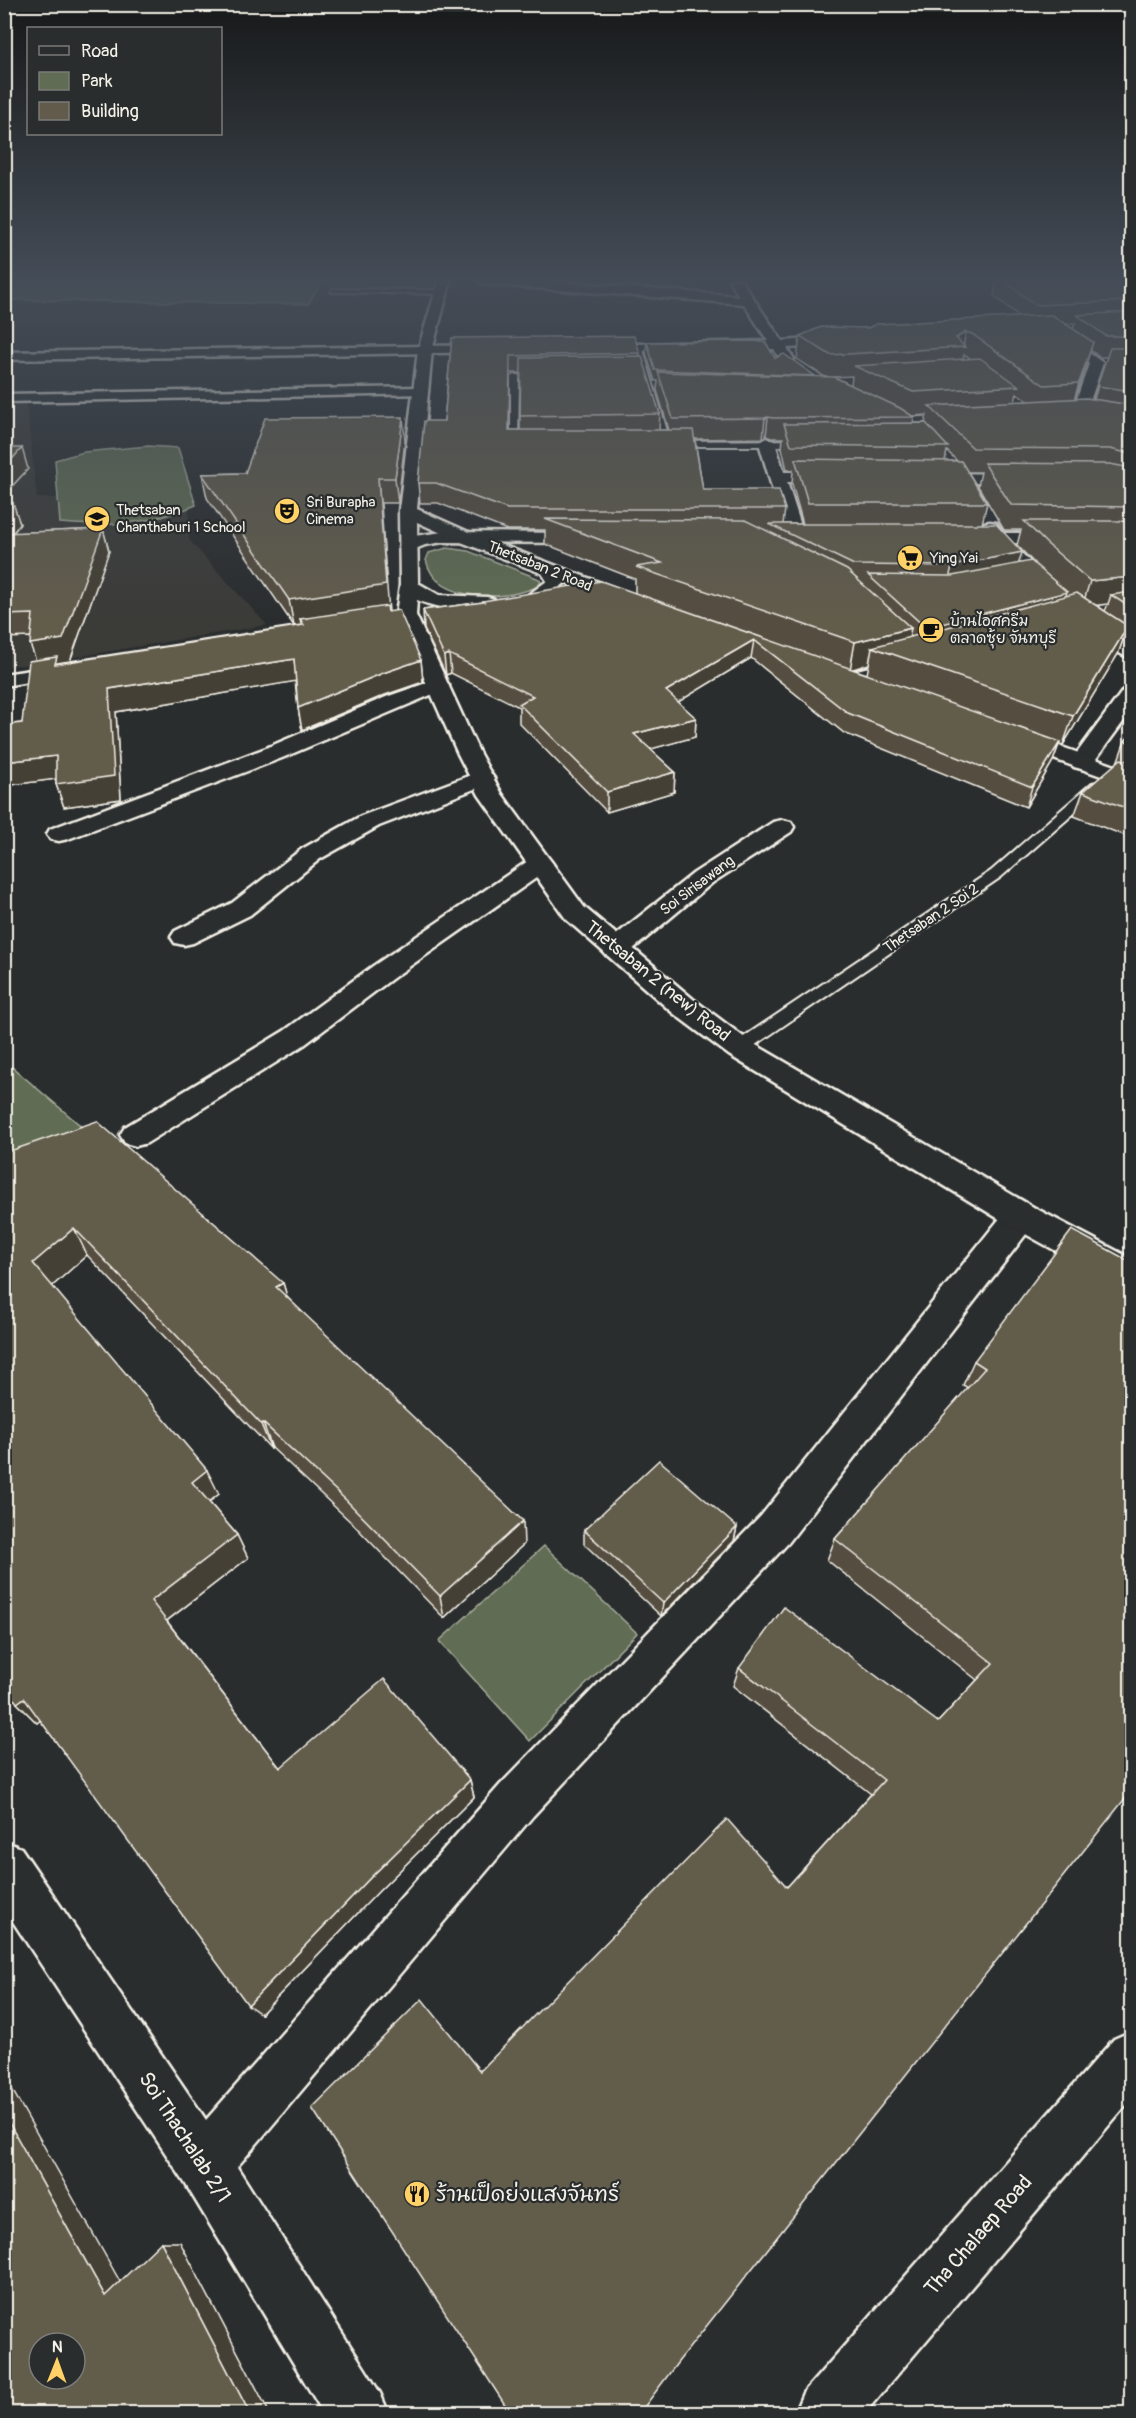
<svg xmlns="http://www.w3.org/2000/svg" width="1136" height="2418" font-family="Pangolin,'Playpen Sans Thai',sans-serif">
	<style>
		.built { fill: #3b3b37 }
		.green { fill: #606c53; stroke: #aaae9e; stroke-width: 1.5 }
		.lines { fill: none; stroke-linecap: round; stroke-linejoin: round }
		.lane-casing { stroke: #f4f1e8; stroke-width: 4 }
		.street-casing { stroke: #f4f1e8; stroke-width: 5 }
		.secondary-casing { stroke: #f4f1e8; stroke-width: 5 }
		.lane { fill: #2a2d2e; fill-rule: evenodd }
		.street { fill: #2a2d2e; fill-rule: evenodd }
		.secondary { fill: #2a2d2e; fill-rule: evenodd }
		.wall { fill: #544e40; stroke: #f4f1e8; stroke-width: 1.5; fill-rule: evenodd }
		.shaded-wall { fill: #454034; stroke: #f4f1e8; stroke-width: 1.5 }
		.building { fill: #625b4b; stroke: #f4f1e8; stroke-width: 1.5; fill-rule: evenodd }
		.labels { text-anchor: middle; stroke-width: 4.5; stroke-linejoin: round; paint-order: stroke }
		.far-poi-label { font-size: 15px; fill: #f4f1e8; stroke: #2a2d2e; text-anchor: start }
		.far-street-label { font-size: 15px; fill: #f4f1e8; stroke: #2a2d2e }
		.street-label { font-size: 18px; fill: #f4f1e8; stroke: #2a2d2e }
		.near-street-label { font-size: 21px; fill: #f4f1e8; stroke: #2a2d2e }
		.near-poi-label { font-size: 21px; fill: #f4f1e8; stroke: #2a2d2e; text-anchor: start }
	</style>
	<rect width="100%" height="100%" fill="#2a2d2e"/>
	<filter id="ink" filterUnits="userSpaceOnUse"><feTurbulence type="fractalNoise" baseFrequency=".0167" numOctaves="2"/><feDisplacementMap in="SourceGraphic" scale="12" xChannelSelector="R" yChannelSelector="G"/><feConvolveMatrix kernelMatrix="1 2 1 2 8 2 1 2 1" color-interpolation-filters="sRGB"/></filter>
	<g filter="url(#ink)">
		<path class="built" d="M5 402H26L37 498 189 497V540L267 625 28 665 5 666Z"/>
		<g class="green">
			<path d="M5 280H323L308 304 5 300Z"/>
			<path d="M148 446 178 448 196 505C152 524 108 527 60 523L55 460 84 452Z"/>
			<path d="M447 548 468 551 537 578 540 580 541 585C509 601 436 605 426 560L429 553Z"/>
			<path d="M5 1061 101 1143 5 1177Z"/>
			<path d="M544 1546 637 1633 530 1741 439 1641Z"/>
		</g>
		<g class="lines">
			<g class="lane-casing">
				<g id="lane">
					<path d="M333 289 442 290 445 292 442 294 331 292Z"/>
					<path d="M635 345 642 347 670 441 806 440 810 443 806 446H664Z"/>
					<path d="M548 374V378H545L519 379 518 444 526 447 522 450 511 448V377L515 375Z"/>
					<path d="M892 661 896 662V666L846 679 840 676 842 674Z"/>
					<path d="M1097 782 1102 783 1103 786 1102 789 1001 877 745 1052H733L731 1048 733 1044 991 871 1092 783Z"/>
				</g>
			</g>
			<g class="street-casing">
				<g id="street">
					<path d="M477 280H538L739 296 729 280H741L782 341 842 337 849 341 842 345 787 348 794 359 787 363 782 362 774 349 594 352 587 348 589 345 768 341 744 304 483 284Z"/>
					<path d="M1053 327 1103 363 1085 416H1075L1072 413 1089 364 1048 334 1046 331Z"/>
					<path d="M494 345 501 349 499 352 4 360V352Z"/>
					<path d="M421 387 428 391 426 394 4 402V394Z"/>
					<path d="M972 414 977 416 980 419 977 422 906 428 898 423 906 418Z"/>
					<path d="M767 438 775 443 784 472H836L844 477 836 482H787L805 538 802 542H790L787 538 759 443Z"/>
					<path d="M927 473 1025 474 1033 479 1025 484 921 482 919 478Z"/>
					<path d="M990 522 996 523 1003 533H1132V543H1011L1061 592 1132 643V658C1118 655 1107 644 1096 637 1058 610 1018 581 992 543L959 542 956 538 959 534 985 533 981 527 984 523Z"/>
					<path d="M443 532 590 533 596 534 599 538 596 542 590 543 443 542 425 545 408 552 402 551 399 547 414 536Z"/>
					<path d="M549 564C558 567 565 573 565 583L545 599H531L528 595 547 581 540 570 542 566Z"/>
					<path d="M438 679 445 681 449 685 445 689 282 758 68 839 59 841 50 839 47 834 50 829 266 748 386 697Z"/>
					<path d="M1132 688V710L1090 767 1082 769 1074 767 1071 762 1074 757 1124 689Z"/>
					<path d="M482 771 490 773 494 778 490 783 379 826 320 859 250 915 193 943 184 945 175 943 171 937 175 931 232 903 302 849 361 816Z"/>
					<path d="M782 820 791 822 794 827 791 832 712 883 626 955 616 958 606 955 602 949 606 943 694 873 773 822Z"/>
					<path d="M540 856 549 859 553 864 549 869 393 978 304 1045 147 1143 136 1146 125 1143 120 1135 125 1127 284 1031 373 966 531 859Z"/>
					<path d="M1021 1203 1033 1207 1038 1216 1033 1225 789 1542 533 1816 237 2167 380 2393 389 2414H324L185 2183 4 1908V1841L21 1848 206 2120 501 1784 761 1516 1009 1207Z"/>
				</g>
			</g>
			<g class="secondary-casing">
				<g id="secondary">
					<path d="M439 280H451L432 350 417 509 473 534 633 595 636 599 633 603H619L461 542 417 522 418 583 439 595 487 597 494 599 497 603 494 607C470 613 440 609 417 600L416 615 480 754 502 794 584 907 693 999 749 1041 1033 1207 1132 1259V1290L1120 1286 1009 1225 729 1055 673 1013 566 919 479 795 458 754 396 615 400 585 399 511 418 350Z"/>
					<path d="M71 664 78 666 81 670 78 674 4 686V674Z"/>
					<path d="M1014 730 1132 772V787L1006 742 1003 737 1006 732Z"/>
					<path d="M1132 2031V2098L864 2414H794L803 2393 1114 2039Z"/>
				</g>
			</g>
			<use href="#lane" class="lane"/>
			<use href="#street" class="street"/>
			<use href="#secondary" class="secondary"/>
		</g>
		<g class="wall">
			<path d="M997 280H1131V640L1125 635 1118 654 1063 745 1059 744 1053 761 1026 807 844 733 751 658 678 702 696 718 695 737 650 749 675 772 674 792 607 812 519 723V707L451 673 446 675 424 629 423 610 483 602V601L635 593V579L545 544V530H507L438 503H420L418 483 444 421 452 338 640 353V356L660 414 659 430H669L657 390 658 381H655L646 353 647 342 775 358 815 377H825L797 359 800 336 868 328 1020 317 994 296ZM1075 323 1073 329 1065 324ZM1090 350 1100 357H1107L1094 399H1075ZM964 355 967 356 971 359H963ZM510 373H520V430H510ZM852 376 851 385 834 377ZM1017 393 1028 401 1015 402ZM927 415 925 423H913L914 417 912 416ZM766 436 771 438H783L782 448 787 470H793L792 484 803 524H783L785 509 703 490 695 439 763 438ZM947 451 957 461H945ZM968 472H981L978 486 1004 530H1021L1017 545 1034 563H1019L982 524 987 503ZM1108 604 1105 611 1096 605ZM869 664 867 674 852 669Z"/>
			<path d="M405 440 398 503H381L388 611 421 660 423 682 385 695 302 730 298 708 295 681 116 712 121 799 64 807 56 784V779L4 786V725L22 723 36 660 31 637 4 638V503H13L20 524 13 533 103 529 109 551 70 661 294 626 207 498 202 474 245 473Z"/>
			<path d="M1131 734V838L1074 816 1083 792 1117 763 1125 741Z"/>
			<path d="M4 1153 283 1283 287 1297 524 1544 444 1618 354 1525 272 1448 271 1449 87 1255 52 1286 219 1494 209 1502 237 1535 248 1558 167 1621 280 1768 470 1780 474 1797 379 1891 261 2014 40 1720 37 1723 17 1703Z"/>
			<path d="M1131 1262V1804L1125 1799 480 2071 787 1887 871 1794 733 1686 739 1668 938 1722 977 1680 827 1560 835 1539 968 1388 963 1385 974 1361Z"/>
			<path d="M737 1527 734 1541 661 1616 584 1544V1530Z"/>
		</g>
		<g class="shaded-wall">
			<path d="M966 332 963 347 956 338Z"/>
			<path d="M1093 342 1086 365 1072 407 1079 383Z"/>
			<path d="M403 417 405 440 398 503 395 478Z"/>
			<path d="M768 417 766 436 763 438 765 418Z"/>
			<path d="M22 448 28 469 4 495V468Z"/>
			<path d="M378 478 389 611 300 619 301 625 294 626 289 600Z"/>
			<path d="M13 503 20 524 4 543V513Z"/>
			<path d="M103 529 109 551 70 661 38 666 30 644Z"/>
			<path d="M1022 552 1016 573 947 588 952 566Z"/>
			<path d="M1131 577V602L1111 595 1108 604 1082 607 1090 581Z"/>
			<path d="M1067 592 1061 614 921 651 926 628Z"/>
			<path d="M1128 626 1118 654 1063 745 1073 716Z"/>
			<path d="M911 628 906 655 872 647 869 664 850 670 855 642Z"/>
			<path d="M754 640 751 658 665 710 666 691Z"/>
			<path d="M449 654 451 673 446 675 444 656Z"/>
			<path d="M294 659 297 681 116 712 121 799 64 807 56 784 109 689Z"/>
			<path d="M421 660 423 682 385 695 302 730 298 708 383 673Z"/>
			<path d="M696 718 695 737 633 754 634 734Z"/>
			<path d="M1060 742 1053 761 1026 807 1032 787Z"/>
			<path d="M56 756 64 778 4 786V762Z"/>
			<path d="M675 772 674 792 607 812V792Z"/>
			<path d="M74 1228 87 1255 48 1290 33 1263Z"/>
			<path d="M283 1283 291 1310 276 1287Z"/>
			<path d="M263 1423 272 1448 271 1449 261 1424Z"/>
			<path d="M207 1470 219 1494 204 1506 192 1482Z"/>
			<path d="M523 1521 524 1544 444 1618 440 1596Z"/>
			<path d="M737 1527 734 1541 661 1616 663 1603Z"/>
			<path d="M237 1535 248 1558 165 1622 151 1601Z"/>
			<path d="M24 1698 43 1718 37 1723 17 1703Z"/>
			<path d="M470 1780 474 1797 379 1891 261 2014 248 2005 371 1877Z"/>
			<path d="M4 2075 127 2294 105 2296 4 2114Z"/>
			<path d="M161 2242H180L270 2414H250Z"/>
		</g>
		<g class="building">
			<path d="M1003 280H1131V301L1036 305Z"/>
			<path d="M1131 312V336H1106L1077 315Z"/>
			<path d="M1052 315 1093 342 1079 383 1044 385 972 334 966 332 956 338 965 347 830 355 800 336 821 327 868 328 876 324Z"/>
			<path d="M634 336 640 353 510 356 509 430H693L703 490H779L785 509H507L436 483H418L424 421H444L452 338Z"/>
			<path d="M756 341 766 343 775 358 784 354 815 376 655 370 647 342Z"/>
			<path d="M1110 348H1131V391L1097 386Z"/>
			<path d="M642 356 660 414 520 416 521 358Z"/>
			<path d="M980 358 1019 386 913 392 854 366Z"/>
			<path d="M658 372 834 377 900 408 914 417 773 418 768 417 765 418 673 419Z"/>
			<path d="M1086 398 1131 405V454L1110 449 973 448 929 406Z"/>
			<path d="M403 417 395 478H378L386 585 289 600 202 474 245 473 265 418Z"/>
			<path d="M926 423 948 447 791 445 784 424Z"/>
			<path d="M4 448H22L4 468Z"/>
			<path d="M795 459 961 461 987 503H808Z"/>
			<path d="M984 463 1110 464 1131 468V507L1011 505Z"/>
			<path d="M4 503H13L4 513Z"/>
			<path d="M545 519 745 520 847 570 911 628 855 642 636 567 662 563Z"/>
			<path d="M1024 521H1131V577L1090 581 1046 543Z"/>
			<path d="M769 524H996L1022 552 952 566 854 565Z"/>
			<path d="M103 529 63 639 30 644 33 614 4 615V533Z"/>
			<path d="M1031 561 1067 592 926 628 868 575 952 576Z"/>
			<path d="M601 581 1060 742 1032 787 848 713 754 640 666 691 696 718 634 734 675 772 607 792 519 704 533 696 449 654 444 656 423 610 484 602 483 601Z"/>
			<path d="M1131 592V608L1111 595Z"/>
			<path d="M1077 593 1128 626 1073 716 872 647Z"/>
			<path d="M387 606 388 612 399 610 421 660 383 673 298 708 294 659 109 689 114 776 56 784V756L4 762V725L22 723 29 661 57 657 55 664 304 625 300 619Z"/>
			<path d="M1131 734V743L1125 741Z"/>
			<path d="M1121 759 1131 762V810L1083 792Z"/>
			<path d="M97 1121 283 1283 276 1287 523 1521 440 1596 347 1501 263 1423 261 1424 74 1228 33 1263 207 1470 192 1482 237 1535 151 1601 280 1768 384 1679 470 1780 371 1877 248 2005 24 1698 17 1703 4 1685V1153Z"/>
			<path d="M1072 1230 1131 1262V1791L678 2362 639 2414H511L312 2108 422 1999 480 2071 727 1819 787 1887 884 1780 739 1668 784 1607 938 1722 993 1663 835 1539 985 1368 974 1361Z"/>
			<path d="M659 1460 737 1527 663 1603 584 1530Z"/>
			<path d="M4 2114 105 2296 161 2242 250 2414H4ZM39 2343H75V2379H39Z"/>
		</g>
	</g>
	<linearGradient id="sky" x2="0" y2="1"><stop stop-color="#171919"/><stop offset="0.45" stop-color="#444c57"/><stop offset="1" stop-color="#444c57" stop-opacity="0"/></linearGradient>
	<rect width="1136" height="619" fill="url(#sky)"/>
	<defs>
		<g id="theatre-disc" transform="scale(1.35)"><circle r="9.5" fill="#ffd166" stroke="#2a2d2e"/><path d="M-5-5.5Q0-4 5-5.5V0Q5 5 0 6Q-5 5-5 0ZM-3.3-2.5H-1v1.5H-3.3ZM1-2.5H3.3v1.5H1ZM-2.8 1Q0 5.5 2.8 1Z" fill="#111"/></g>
		<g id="school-disc" transform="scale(1.35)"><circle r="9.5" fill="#ffd166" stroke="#2a2d2e"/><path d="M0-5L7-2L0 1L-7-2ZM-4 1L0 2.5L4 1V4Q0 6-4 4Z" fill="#111"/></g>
		<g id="supermarket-disc" transform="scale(1.35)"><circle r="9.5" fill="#ffd166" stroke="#2a2d2e"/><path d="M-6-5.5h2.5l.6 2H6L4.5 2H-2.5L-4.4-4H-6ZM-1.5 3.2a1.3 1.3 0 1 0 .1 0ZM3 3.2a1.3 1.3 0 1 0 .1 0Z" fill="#111"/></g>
		<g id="cafe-disc" transform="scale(1.35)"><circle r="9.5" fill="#ffd166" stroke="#2a2d2e"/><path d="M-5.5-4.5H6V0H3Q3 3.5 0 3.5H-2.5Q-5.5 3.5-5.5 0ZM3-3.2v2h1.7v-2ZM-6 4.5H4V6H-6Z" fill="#111"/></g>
		<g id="restaurant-disc" transform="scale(1.35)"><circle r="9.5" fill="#ffd166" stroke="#2a2d2e"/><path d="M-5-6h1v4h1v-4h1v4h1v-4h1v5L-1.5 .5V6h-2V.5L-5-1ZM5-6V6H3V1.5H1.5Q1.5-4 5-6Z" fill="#111"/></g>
	</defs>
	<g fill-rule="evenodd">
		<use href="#theatre-disc" x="287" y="511"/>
		<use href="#school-disc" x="97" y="519"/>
		<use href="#supermarket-disc" x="910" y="558"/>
		<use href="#cafe-disc" x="931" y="630"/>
		<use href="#restaurant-disc" x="417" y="2194"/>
	</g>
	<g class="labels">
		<g class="far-poi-label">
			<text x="306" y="507">Sri Burapha<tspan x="306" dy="17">Cinema</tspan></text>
			<text x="116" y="515">Thetsaban<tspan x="116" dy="17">Chanthaburi 1 School</tspan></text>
			<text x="930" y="563">Ying Yai</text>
			<text x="950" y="626">บ้านไอศครีม<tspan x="950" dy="17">ตลาดซุ้ย จันทบุรี</tspan></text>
		</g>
		<g class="far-street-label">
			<text transform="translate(540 566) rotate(22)" y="5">Thetsaban 2 Road</text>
			<text transform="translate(697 885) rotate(-37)" y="5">Soi Sirisawang</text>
			<text transform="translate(931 918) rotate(-34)" y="5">Thetsaban 2 Soi 2</text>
		</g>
		<g class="street-label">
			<text transform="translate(658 981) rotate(39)" y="6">Thetsaban 2 (new) Road</text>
		</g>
		<g class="near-street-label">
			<text transform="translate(185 2137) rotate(57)" y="7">Soi Thachalab 2/1</text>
			<text transform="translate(978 2235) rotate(-49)" y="7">Tha Chalaep Road</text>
		</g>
		<g class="near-poi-label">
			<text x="436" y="2201">ร้านเป็ดย่งแสงจันทร์</text>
		</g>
	</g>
	<rect width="1136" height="2418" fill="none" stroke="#2a2d2e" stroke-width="24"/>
	<rect x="12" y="12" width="1112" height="2394" fill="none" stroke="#f4f1e8" stroke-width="2" filter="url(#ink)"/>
	<rect x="27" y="27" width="195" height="108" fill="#2a2d2e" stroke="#7b7b78" stroke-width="1.5"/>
	<rect x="39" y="46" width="30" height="9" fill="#2a2d2e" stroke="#7b7b78" stroke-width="1.5"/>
	<text x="81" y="57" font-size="18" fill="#f4f1e8">Road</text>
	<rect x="39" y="72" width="30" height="18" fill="#606c53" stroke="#7b7b78" stroke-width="1.5"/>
	<text x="81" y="87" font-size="18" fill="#f4f1e8">Park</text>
	<rect x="39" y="102" width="30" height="18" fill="#625b4b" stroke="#7b7b78" stroke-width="1.5"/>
	<text x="81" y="117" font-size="18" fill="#f4f1e8">Building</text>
	<g transform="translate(57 2361) rotate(1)"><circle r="28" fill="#2a2d2e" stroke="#7b7b78" stroke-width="1.5"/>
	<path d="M0-4.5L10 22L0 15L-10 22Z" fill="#ffd166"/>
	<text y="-9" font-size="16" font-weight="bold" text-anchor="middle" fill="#f4f1e8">N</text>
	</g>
</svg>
